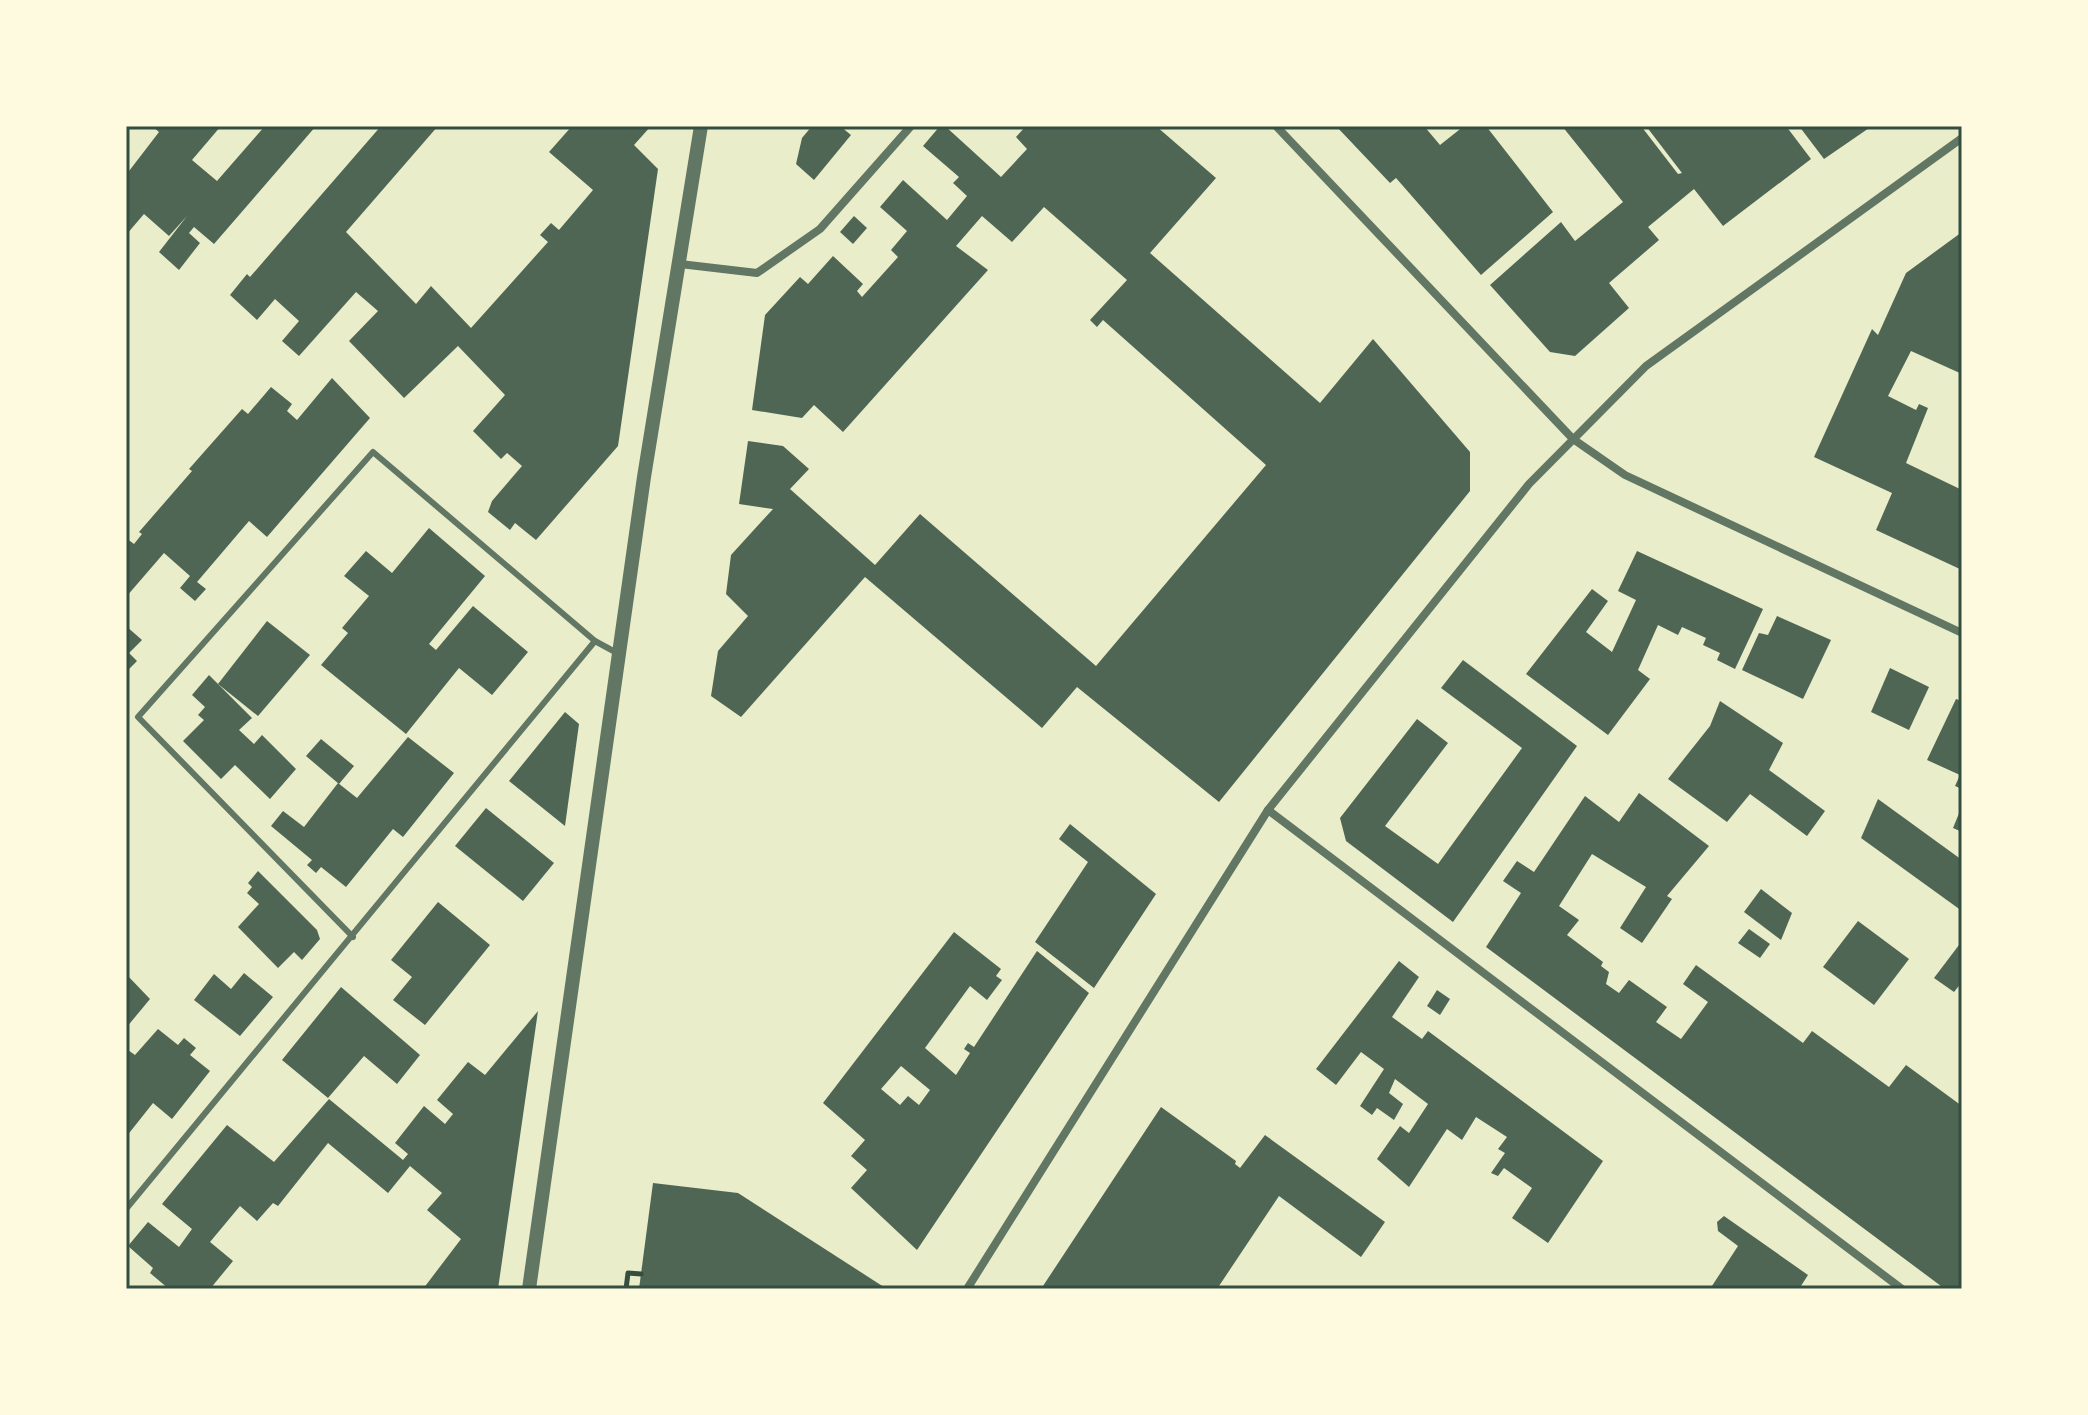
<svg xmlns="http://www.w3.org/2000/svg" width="2088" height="1415" font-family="'DM Sans',sans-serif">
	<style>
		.building { fill: #4f6655; fill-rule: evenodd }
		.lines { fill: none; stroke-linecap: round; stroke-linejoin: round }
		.path { stroke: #344e41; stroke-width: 5 }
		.service { stroke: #617663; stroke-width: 6 }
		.minor { stroke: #617663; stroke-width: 8 }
		.tertiary { stroke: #617663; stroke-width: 14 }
		.neatline { fill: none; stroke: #344e41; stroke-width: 3 }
	</style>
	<rect width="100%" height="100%" fill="#e9edc9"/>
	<g class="building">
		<path d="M152 126H221L192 160 217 181 265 126H316L214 244 194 227 189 233 200 243 179 270 159 252 187 216 169 236 144 214 126 235V175L159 132Z"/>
		<path d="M381 126H438L346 232 416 304 431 286 471 328 548 242 540 235 551 223 559 230 593 190 549 152 572 126H651L634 145 658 169 618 446 536 540 515 523 510 530 488 512 492 501 522 466 507 453 501 459 473 431 505 395 458 346 404 398 349 341 378 311 356 292 299 356 282 341 299 321 275 299 257 320 230 295 247 274 250 277Z"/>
		<path d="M812 126H840L851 135 814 180 796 164 802 138Z"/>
		<path d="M940 126H945L1001 177 1027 149 1016 137 1026 126H1156L1216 178 1150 253 1320 403 1373 339 1470 452V491L1219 802 1077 687 1042 728 865 577 741 717 711 696 718 651 748 616 726 594 731 555 773 509 739 504 748 441 783 446 809 469 790 489 875 565 920 514 1096 666 1266 465 1103 320 1097 327 1090 320 1127 280 1044 207 1012 242 982 216 956 246 988 270 843 432 814 405 802 418 752 410 765 315 800 277 808 284 833 256 863 284 857 291 862 297 898 257 891 250 907 231 880 207 903 180 947 220 967 196 953 183 959 177 923 146Z"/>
		<path d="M1336 126H1424L1440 145 1464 126H1486L1553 212 1481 275 1396 178 1390 183Z"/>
		<path d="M1562 126H1641L1678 174 1682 173 1646 126H1786L1811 159 1723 226 1694 189 1648 227 1659 240 1609 283 1629 308 1575 356 1550 352 1490 285 1561 222 1575 241 1623 202Z"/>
		<path d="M1799 126H1872L1824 159Z"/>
		<path d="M854 216 867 228 853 244 840 232Z"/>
		<path d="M1962 232V374L1911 351 1888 396 1916 410 1919 404 1928 408 1906 463 1962 490V570L1876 530 1892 493 1814 457 1872 329 1878 335 1906 273Z"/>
		<path d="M332 378 370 418 267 537 249 521 197 582 206 589 195 601 180 588 190 576 164 553 126 597V538L134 544 142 534 139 532 192 471 189 469 242 409 248 414 271 387 292 404 287 411 297 420Z"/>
		<path d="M429 528 485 576 429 644 436 650 473 606 528 652 492 695 459 668 406 734 321 665 348 633 342 628 369 596 344 576 366 551 392 573Z"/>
		<path d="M1637 551 1763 609 1735 669 1717 660 1720 653 1703 645 1706 638 1682 627 1678 635 1658 625 1638 670 1650 679 1608 735 1526 674 1592 589 1608 601 1586 632 1612 652 1636 600 1618 591Z"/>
		<path d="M1777 616 1831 640 1803 699 1742 670 1759 633 1768 635Z"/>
		<path d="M267 621 310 655 258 716 218 684Z"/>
		<path d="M126 626 142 640 129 653 137 661 126 672Z"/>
		<path d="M1463 660 1577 746 1453 922 1346 841 1340 818 1417 719 1448 743 1385 826 1438 864 1522 748 1441 688Z"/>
		<path d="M1890 668 1929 687 1909 730 1871 712Z"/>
		<path d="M209 675 252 718 239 730 254 744 262 735 296 769 270 799 235 765 221 779 183 741 204 720 198 715 205 707 192 695Z"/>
		<path d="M1956 699 1962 701V789L1955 786 1960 775 1927 760Z"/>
		<path d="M1720 701 1783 743 1769 770 1825 811 1807 836 1750 794 1727 822 1668 779 1710 726Z"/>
		<path d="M565 712 579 724 565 826 509 781Z"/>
		<path d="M408 737 454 773 403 837 393 829 346 887 321 867 316 873 307 865 312 860 271 826 283 811 304 827 338 783 357 798Z"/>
		<path d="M321 739 354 766 339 784 306 756Z"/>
		<path d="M1639 793 1709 846 1667 896 1672 899 1642 943 1620 928 1646 887 1592 854 1559 906 1579 920 1567 935 1603 962 1601 966 1609 972 1606 984 1619 993 1629 980 1667 1007 1656 1022 1681 1039 1708 1002 1683 984 1696 965 1803 1043 1812 1031 1889 1087 1906 1065 1962 1106V1289H1945L1486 947 1521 893 1503 881 1517 861 1534 872 1585 796 1619 822Z"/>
		<path d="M1878 799 1962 860V911L1861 838Z"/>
		<path d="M1962 806V832L1953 828Z"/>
		<path d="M486 808 554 863 523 901 455 846Z"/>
		<path d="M1070 824 1156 894 1094 988 1035 942 1088 862 1059 839Z"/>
		<path d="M258 871 317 930 320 939 302 960 294 952 278 968 238 927 259 904 247 893 252 887 248 883Z"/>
		<path d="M1761 889 1792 913 1781 940 1744 912Z"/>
		<path d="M438 902 490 945 425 1025 393 1000 412 977 391 960Z"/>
		<path d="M1858 921 1909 959 1874 1005 1823 967Z"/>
		<path d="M1749 929 1770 944 1760 958 1738 943Z"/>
		<path d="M954 932 1001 969 996 976 1002 980 987 1000 970 986 925 1048 956 1075 970 1053 964 1049 968 1043 974 1047 1037 951 1089 993 917 1250 851 1188 867 1170 851 1156 865 1140 823 1103ZM901 1066 930 1090 919 1105 908 1096 900 1105 881 1089Z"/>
		<path d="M1962 941V982L1954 992 1934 978Z"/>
		<path d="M1399 961 1419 977 1392 1017 1422 1039 1428 1031 1603 1161 1548 1243 1512 1218 1532 1188 1504 1168 1498 1176 1491 1173 1505 1153 1498 1149 1507 1137 1476 1117 1462 1140 1447 1129 1409 1187 1377 1159 1400 1126 1409 1133 1428 1104 1395 1079 1389 1093 1403 1104 1394 1120 1377 1108 1372 1115 1360 1106 1384 1069 1361 1052 1336 1085 1316 1069Z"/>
		<path d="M244 973 273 997 240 1036 194 1000 214 974 231 989Z"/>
		<path d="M126 974 150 999 126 1028Z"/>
		<path d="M341 987 420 1055 397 1084 364 1056 328 1098 282 1060Z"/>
		<path d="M1437 990 1450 999 1440 1015 1427 1006Z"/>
		<path d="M538 1011 498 1289H423L461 1239 427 1210 442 1193 410 1166 388 1193 328 1143 278 1206 273 1203 257 1221 240 1206 210 1242 233 1261 210 1289H169L150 1273 153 1268 128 1246 148 1222 179 1247 192 1229 162 1204 227 1125 274 1162 329 1099 403 1160 408 1154 395 1143 424 1106 445 1124 453 1114 437 1100 468 1062 485 1075Z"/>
		<path d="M158 1029 178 1045 184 1038 196 1048 190 1055 210 1071 172 1119 153 1103 126 1137V1053L128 1050 135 1055Z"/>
		<path d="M1161 1107 1236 1161 1235 1164 1240 1168 1265 1135 1385 1222 1361 1257 1279 1196 1217 1289H1041Z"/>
		<path d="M653 1183 738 1193 887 1289H639Z"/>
		<path d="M1724 1216 1808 1275 1799 1289H1710L1738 1246 1718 1231 1717 1222Z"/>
	</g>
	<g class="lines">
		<path class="path" d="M626 1289 628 1273 641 1274"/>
		<g class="service">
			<path d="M353 937 138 717 373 452 595 641"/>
			<path d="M126 1209 595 641 617 653"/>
		</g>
		<g class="minor">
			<path d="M1276 126 1573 439 1625 475 1962 633"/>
			<path d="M680 264 757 273 820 229 911 126"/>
			<path d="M1268 810 1902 1289"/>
			<path d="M967 1289 1268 810 1529 484 1646 366 1962 138"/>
		</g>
		<path class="tertiary" d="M529 1289 644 477 701 126"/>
	</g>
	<rect width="2088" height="1415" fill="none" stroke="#fefae0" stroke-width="256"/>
	<rect x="128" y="128" width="1832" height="1159" class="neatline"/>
</svg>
